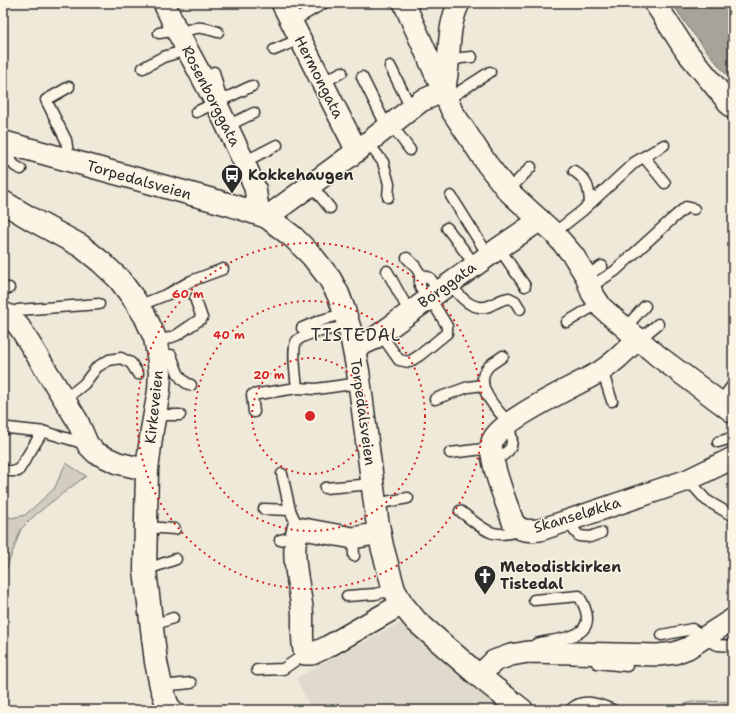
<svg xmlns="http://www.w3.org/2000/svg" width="736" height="713" font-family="'Shantell Sans',sans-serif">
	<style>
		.built { fill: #e0dacc }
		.green { fill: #d2cdc0; stroke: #7e7c76 }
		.water { fill: #a6a399; stroke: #75736d }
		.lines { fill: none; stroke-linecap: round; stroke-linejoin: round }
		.lane-casing { stroke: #2b2b2b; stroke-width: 13 }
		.street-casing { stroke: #2b2b2b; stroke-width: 24 }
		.secondary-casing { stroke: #2b2b2b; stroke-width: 25 }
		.lane { stroke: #fcf5e5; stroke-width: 10 }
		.street { stroke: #fcf5e5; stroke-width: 21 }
		.secondary { stroke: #fcf5e5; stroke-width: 22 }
		.ring { fill: none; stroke: #d62828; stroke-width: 2; stroke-dasharray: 2 4 }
		.labels { text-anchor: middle; stroke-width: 3; stroke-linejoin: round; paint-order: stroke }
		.street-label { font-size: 15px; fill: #2b2b2b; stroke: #fcf5e5 }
		.poi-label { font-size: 15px; font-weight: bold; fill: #2b2b2b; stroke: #fcf5e5; text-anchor: start }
		.quarter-label { font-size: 17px; letter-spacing: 1px; fill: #2b2b2b; stroke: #fcf5e5 }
		.centre { fill: #d62828; stroke: #fcf5e5; stroke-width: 2 }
		.ring-label { font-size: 12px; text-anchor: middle; font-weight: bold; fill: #d62828; stroke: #fcf5e5; stroke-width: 3; stroke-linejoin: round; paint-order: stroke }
	</style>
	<rect width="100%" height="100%" fill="#efe9da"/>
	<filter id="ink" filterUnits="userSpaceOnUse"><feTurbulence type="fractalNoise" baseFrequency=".025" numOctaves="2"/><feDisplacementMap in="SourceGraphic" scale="8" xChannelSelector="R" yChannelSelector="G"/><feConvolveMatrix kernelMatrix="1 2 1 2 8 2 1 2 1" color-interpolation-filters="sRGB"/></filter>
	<g filter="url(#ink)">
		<path class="built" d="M427 614 495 677 537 710H312L296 678 392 627Z"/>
		<g class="green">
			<path d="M66 463 86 476 50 503 34 516 21 529 3 578V511L11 518 25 515 54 489Z"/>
			<path d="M696 701 733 702V710H661Z"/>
		</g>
		<path class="water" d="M672 3H733V83L691 31Z"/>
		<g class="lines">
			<g class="lane-casing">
				<g id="lane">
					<path d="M292 22 324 3"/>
					<path d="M159 33 177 30"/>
					<path d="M178 34C197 26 199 26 218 32"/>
					<path d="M274 50 300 39"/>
					<path d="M448 62 461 58 472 57"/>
					<path d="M390 66 411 108"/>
					<path d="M143 68 163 57 187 50"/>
					<path d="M214 72 220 95"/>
					<path d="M362 77 387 127"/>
					<path d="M322 83 342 72"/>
					<path d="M69 87 46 100 66 140 69 160"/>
					<path d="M448 99 490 72"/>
					<path d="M196 112 252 86"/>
					<path d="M391 124 410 150"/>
					<path d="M227 126 254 113"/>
					<path d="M9 143 8 157 15 166 21 169"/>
					<path d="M368 143 383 162 389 184 388 197"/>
					<path d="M644 157 665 183"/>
					<path d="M244 162 277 145"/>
					<path d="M574 171C587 180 589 187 590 202"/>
					<path d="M311 185 330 208"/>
					<path d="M508 191 531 167"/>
					<path d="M451 196 488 255"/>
					<path d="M447 228 475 265"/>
					<path d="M554 233 582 211 635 162 664 145"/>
					<path d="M499 248 525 286"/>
					<path d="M407 258 415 266 420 274 430 278 439 292"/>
					<path d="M387 271 410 313"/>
					<path d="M420 274V286L426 301"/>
					<path d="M586 276 602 266"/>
					<path d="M450 283C458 295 472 312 489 306 496 303 501 299 509 298L515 301 520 309"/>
					<path d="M590 287 615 271 672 219 686 207 694 209"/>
					<path d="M3 289 9 288"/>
					<path d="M138 306 168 294 191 281 223 269"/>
					<path d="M10 316 18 310 99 304"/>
					<path d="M567 322 599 303"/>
					<path d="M302 328 319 321 345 313"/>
					<path d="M625 328 645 306"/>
					<path d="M380 333 399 360 409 362 420 355 447 333V326L430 298"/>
					<path d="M640 339 658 324"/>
					<path d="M156 343 177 335 202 318 195 298"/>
					<path d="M158 355H171C176 367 178 381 191 385"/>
					<path d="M503 356C499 359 494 362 490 365 470 383 497 410 509 423"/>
					<path d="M602 370 612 401"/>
					<path d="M297 388C296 378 292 349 296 342 303 331 337 329 349 326"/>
					<path d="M435 399 468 387 483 385"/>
					<path d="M64 400 84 384 97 367 109 360 121 358 131 363 138 374"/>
					<path d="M720 402 732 386"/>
					<path d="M254 412 252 395 297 388 316 389 360 383"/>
					<path d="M154 415H180"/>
					<path d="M3 429 8 428 45 432 86 444"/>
					<path d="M718 442 728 439 733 440"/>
					<path d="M450 453 492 448"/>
					<path d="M493 462C512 450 516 447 508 425"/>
					<path d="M3 471H18L41 434 45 432"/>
					<path d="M282 474 290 510 298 528"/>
					<path d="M688 480 706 500 733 516"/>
					<path d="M325 488 373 484"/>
					<path d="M375 504 408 498"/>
					<path d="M264 509 290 510"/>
					<path d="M460 511C483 528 492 542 522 529"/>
					<path d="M569 520 574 530 579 536 590 537 601 533"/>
					<path d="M146 527 175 529"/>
					<path d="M353 538 354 556"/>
					<path d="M280 540 296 536"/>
					<path d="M145 570 176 559"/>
					<path d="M347 596 375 594 394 590"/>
					<path d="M151 626 173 618"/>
					<path d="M662 635 692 629 705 637"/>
					<path d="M703 639 718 645 733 646"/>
					<path d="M532 648 536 644C566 637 604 638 579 596L534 600"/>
					<path d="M597 663 627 666"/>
					<path d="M257 670 283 669 305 654"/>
					<path d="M161 686 191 683"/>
					<path d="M570 710C583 697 598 704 613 710"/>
				</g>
			</g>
			<g class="street-casing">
				<g id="street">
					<path d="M164 3 175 27 216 103 244 162 255 188 259 214"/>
					<path d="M282 3 357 151"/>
					<path d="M404 3 452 111 487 164 508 191 554 233 573 255 586 276 592 293 602 308 658 356 733 412"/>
					<path d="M655 3 686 51 733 108"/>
					<path d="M267 217 357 151 421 101 444 91C452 61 445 31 459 3"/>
					<path d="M3 313 10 316 20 328 77 420 88 445 96 453 118 463 147 470"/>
					<path d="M638 338C627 350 615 362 601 371 580 384 498 420 492 442 488 459 507 504 513 522 520 532 529 531 540 530L688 480 733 458"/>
					<path d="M354 348 372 340 499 248 540 220"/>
					<path d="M380 533 353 538 298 528C290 555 299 581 302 608 304 623 300 640 305 654H312L327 647 402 604"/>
					<path d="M479 676 494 661 511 655 528 652 658 655 675 653 688 648 733 619"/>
				</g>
			</g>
			<g class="secondary-casing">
				<g id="secondary">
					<path d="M3 142 231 205 267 217 293 237 312 256 330 279 338 294 344 310 350 330 358 371 377 519 382 546 394 590 402 604 416 621 479 676 522 710"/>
					<path d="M3 202 33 220 81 246 101 262 119 279 134 299 145 316 155 338 158 355 160 373 159 391 152 430 147 470 145 570 156 662 161 686 167 704 171 710"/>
				</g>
			</g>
			<use href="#lane" class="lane"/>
			<use href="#street" class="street"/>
			<use href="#secondary" class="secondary"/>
		</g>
	</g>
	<g class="ring">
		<circle cx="310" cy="416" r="58"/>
		<circle cx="310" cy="416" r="115"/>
		<circle cx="310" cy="416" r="173"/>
	</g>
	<defs>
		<g id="bus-pin" transform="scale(1.15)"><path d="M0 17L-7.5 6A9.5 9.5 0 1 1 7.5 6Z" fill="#2b2b2b" stroke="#fcf5e5"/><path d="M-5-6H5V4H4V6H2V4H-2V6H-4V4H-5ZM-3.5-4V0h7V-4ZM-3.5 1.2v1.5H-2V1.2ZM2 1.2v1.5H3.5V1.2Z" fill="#fff"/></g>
		<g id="church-pin" transform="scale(1.15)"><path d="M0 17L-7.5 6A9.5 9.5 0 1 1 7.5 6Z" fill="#2b2b2b" stroke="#fcf5e5"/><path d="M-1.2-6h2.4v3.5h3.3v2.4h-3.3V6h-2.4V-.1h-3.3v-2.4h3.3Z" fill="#fff"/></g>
	</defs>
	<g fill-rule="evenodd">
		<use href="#bus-pin" x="232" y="175"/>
		<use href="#church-pin" x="485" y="576"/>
	</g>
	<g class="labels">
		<g class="street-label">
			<text transform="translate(319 77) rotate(63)" y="5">Hermongata</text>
			<text transform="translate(211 96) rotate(63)" y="5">Rosenborggata</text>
			<text transform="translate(139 180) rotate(16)" y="5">Torpedalsveien</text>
			<text transform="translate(447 285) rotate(-36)" y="5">Borggata</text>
			<text transform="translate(154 407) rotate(-84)" y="5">Kirkeveien</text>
			<text transform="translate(363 412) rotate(82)" y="5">Torpedalsveien</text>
			<text transform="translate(577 515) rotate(-17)" y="5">Skanseløkka</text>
		</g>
		<g class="poi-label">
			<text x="248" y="180">Kokkehaugen</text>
			<text x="500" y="572">Metodistkirken<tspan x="500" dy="17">Tistedal</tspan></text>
		</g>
		<g class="quarter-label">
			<text x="356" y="341">TISTEDAL</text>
		</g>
	</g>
	<circle cx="310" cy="416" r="6" class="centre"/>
	<g class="ring-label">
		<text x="188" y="298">60 m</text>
		<text x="229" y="339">40 m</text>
		<text x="269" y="379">20 m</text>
	</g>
	<rect width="736" height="713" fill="none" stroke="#fcf5e5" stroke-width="16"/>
	<rect x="8" y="8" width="720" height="697" fill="none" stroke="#2b2b2b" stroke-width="1.5" filter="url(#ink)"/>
</svg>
